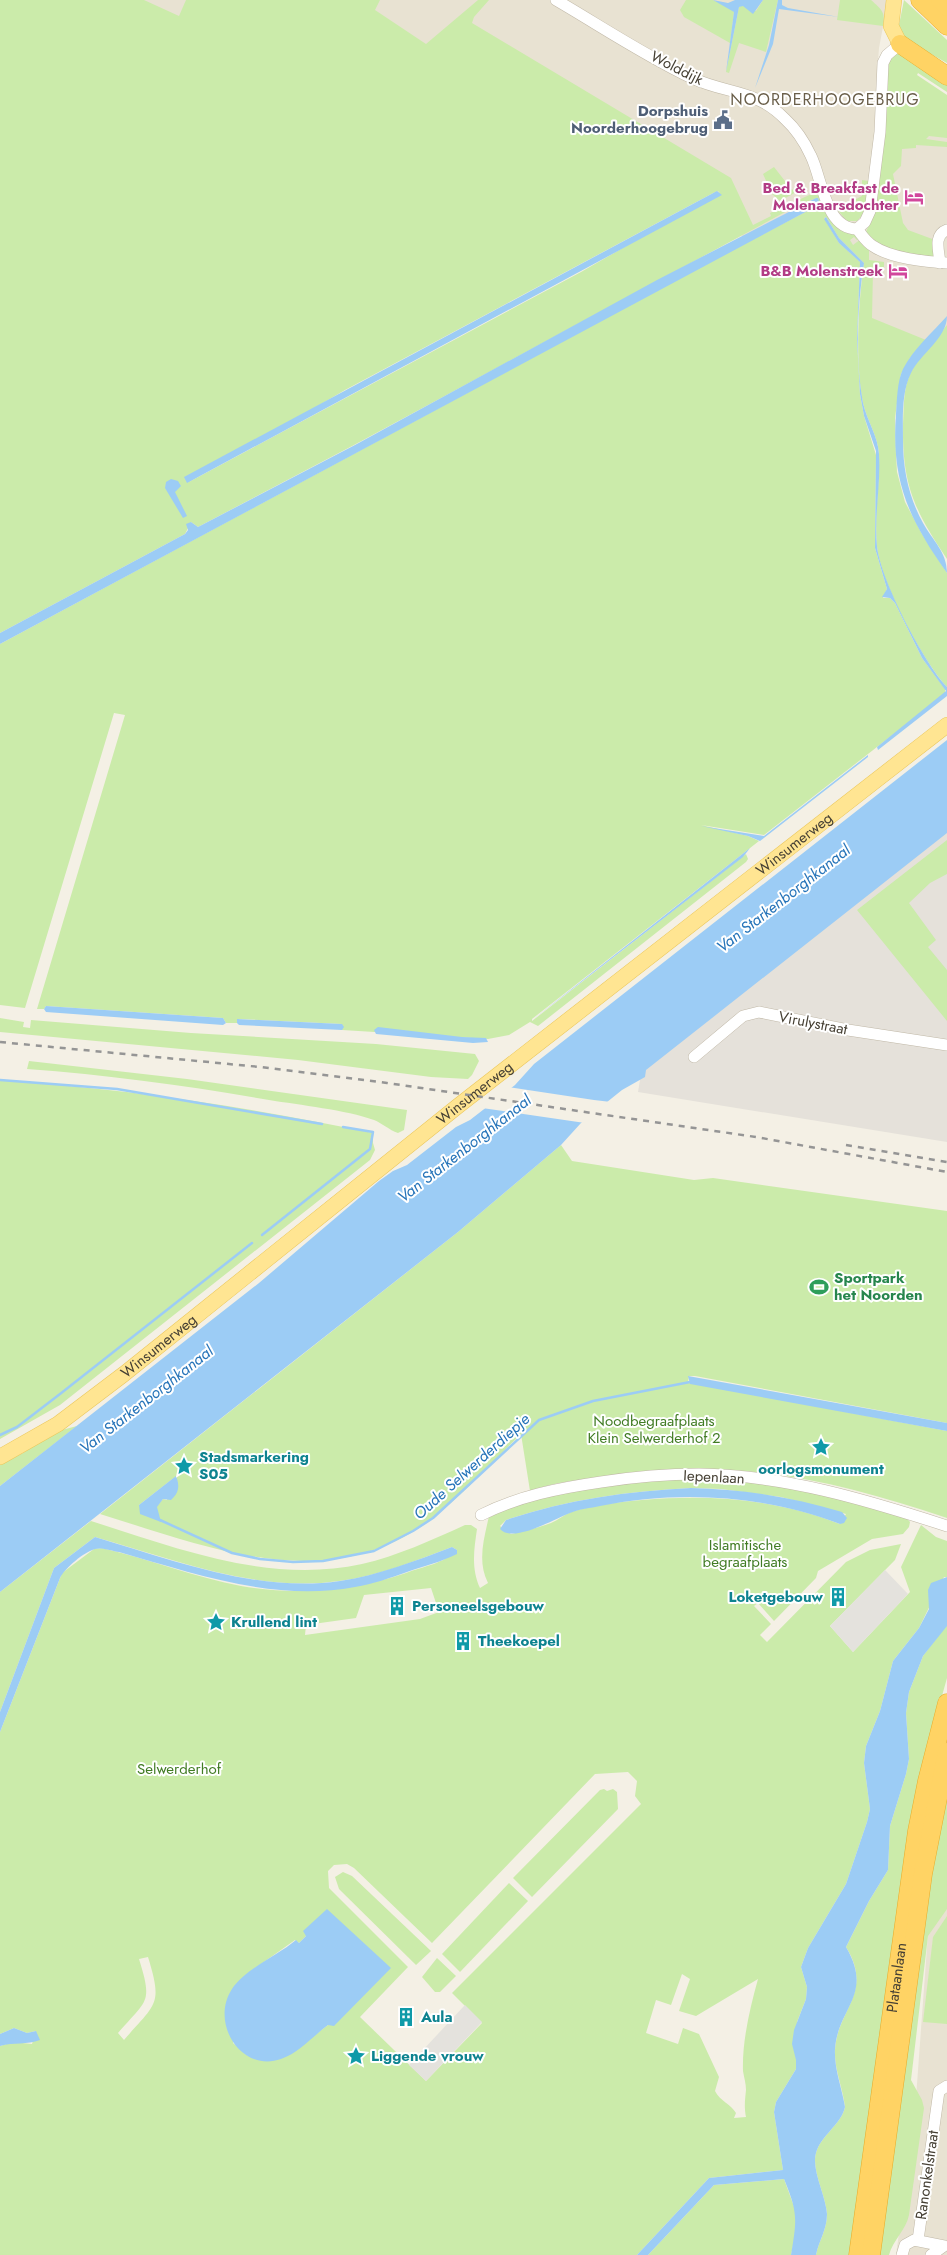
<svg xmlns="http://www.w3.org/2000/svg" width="947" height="2255" font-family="Jost,sans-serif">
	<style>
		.residential { fill: #e8e2d2 }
		.industrial { fill: #e5e1da }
		.green { fill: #cbebaa; fill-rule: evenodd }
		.parking { fill: #e4e2dd }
		.water { fill: #9cccf5 }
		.pier { fill: #f4f0e5 }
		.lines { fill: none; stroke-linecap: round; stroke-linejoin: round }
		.stream { stroke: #9cccf5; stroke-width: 2.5 }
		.minor-casing { stroke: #c0b8a7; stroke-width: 12 }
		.major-casing { stroke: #ebc75b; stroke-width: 16 }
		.highway-casing { stroke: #e7ab2b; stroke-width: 19 }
		.minor { stroke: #fff; stroke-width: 11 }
		.major { stroke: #ffe592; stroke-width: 15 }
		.highway { stroke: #ffd364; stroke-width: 18 }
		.rail { stroke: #959595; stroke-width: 2.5; stroke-dasharray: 6 6; stroke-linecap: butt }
		.labels { text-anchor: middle; stroke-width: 4; stroke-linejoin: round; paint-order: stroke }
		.street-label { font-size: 15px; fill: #464034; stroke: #fff }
		.service-label { font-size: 15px; font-weight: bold; fill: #4e5e75; stroke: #fff; text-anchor: end }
		.hotel-label { font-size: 15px; font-weight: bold; fill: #b23c85; stroke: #fff; text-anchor: end }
		.leisure-label { font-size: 15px; font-weight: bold; fill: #27864d; stroke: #fff; text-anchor: start }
		.park-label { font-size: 15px; fill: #417c24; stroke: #fff }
		.culture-label { font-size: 15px; font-weight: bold; fill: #0d838f; stroke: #fff; text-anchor: start }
		.neighbourhood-label { font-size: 16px; letter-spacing: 1px; fill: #6a5f4a; stroke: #fff }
		.water-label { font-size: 16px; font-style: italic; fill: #2674b9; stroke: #fff }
	</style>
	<rect width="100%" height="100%" fill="#f4f0e5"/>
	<g class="residential">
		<path d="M133 0H193L181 25Z"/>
		<path d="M359 0H888L879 48 877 74 947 136V338L937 350 870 322 868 279 855 271 744 239 704 178 422 60Z"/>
		<path d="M947 1774V2255H896L914 2125 936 1824Z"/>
	</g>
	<path class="industrial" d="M947 827V1142L638 1092 642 1068Z"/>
	<g class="green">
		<path d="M0 0H144L179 16 186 0H380L375 10 426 44 478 0H489L474 17 472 23 731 178 753 225 771 216 770 213 818 191 860 238 857 240 854 237 850 240 853 245 861 239 869 249V260L884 262V270H873L872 318 926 340 910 358 901 374 895 418 896 455 897 472 905 502 922 534 947 573V687C923 661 880 581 877 546 874 515 880 485 879 454 878 436 867 421 863 403 855 363 858 304 864 263L839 238 826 217 824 218 839 243 860 262 857 339 860 394 864 416 876 455 875 548 887 589 883 598H890L895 603 922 658 945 689V694L764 835 701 825 748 836 759 841 532 1019V1021L746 854 748 859 746 862 538 1026 530 1022 509 1035 488 1039 342 1030V1024L239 1019 237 1023H226L223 1018 46 1006 44 1009H37L125 715 114 713 25 1008 0 1005V644L714 260 811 209H821L817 198 800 204 354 445 198 527 191 522 185 534 0 633ZM717 191 720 192 581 272 187 483 345 390Z"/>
		<path d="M686 0H713L732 9 734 12 730 43 684 17 680 10Z"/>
		<path d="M763 0H778L766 52 739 43 729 73 726 72 739 7 743 5 756 11Z"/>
		<path d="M840 0H871C881 9 886 12 883 26L837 20Z"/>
		<path d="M904 0 947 40V63L906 40 898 30Z"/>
		<path d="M898 53 947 80V92L918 73 917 75 947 95V138L929 136 926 139 947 142V147L916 145V148L902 149 901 166 893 174 903 223 908 230 935 240V255L933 257 903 254 873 242 866 232 873 215 888 61Z"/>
		<path d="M774 167 792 190 795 187 798 191 780 201 772 194 763 174Z"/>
		<path d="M862 180 869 181 865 212 857 221H847L834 206 838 204 841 207 862 196Z"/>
		<path d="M947 325V559C914 510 902 484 903 424 904 408 903 389 910 374 918 356 935 341 947 325Z"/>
		<path d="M947 840V874L930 883 909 903 936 940 928 947 947 970V1021L857 910Z"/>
		<path d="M0 1018 24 1022 23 1027 30 1028 31 1020 191 1033 376 1044 475 1054 479 1061 472 1075 468 1079 431 1077 298 1060 0 1032Z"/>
		<path d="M29 1061 187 1079 407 1110 404 1130 398 1133C389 1130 382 1123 374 1120 346 1110 300 1105 269 1100 189 1086 109 1075 27 1069Z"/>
		<path d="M0 1080C126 1089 250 1107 373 1133V1143L375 1150 370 1160 60 1405 0 1439Z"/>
		<path d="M561 1145 572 1161 694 1180 713 1178 947 1211V1423L695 1376H689L688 1382 947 1431V1518C829 1478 730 1457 605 1476 580 1480 554 1482 530 1491L521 1434C492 1462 465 1493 433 1518 329 1598 211 1548 100 1514L458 1232ZM175 1477 167 1500 163 1499 156 1507 160 1521 139 1505Z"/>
		<path d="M77 1426 0 1486V1464L23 1453 54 1432Z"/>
		<path d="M696 1477 778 1484 904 1515 910 1522 909 1527 903 1534 872 1539 818 1571 816 1578 774 1621 758 1603 754 1606 771 1624 760 1635 767 1642 846 1562 870 1550 901 1544 895 1560 830 1626 853 1652 910 1592 901 1567 921 1525 936 1537 947 1541V1577H944L919 1628 893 1661 880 1711 866 1746 864 1763 870 1809 867 1822 846 1884 808 1948 801 1967 807 1987 806 1999 797 2022 796 2069 776 2102 774 2112 783 2170 709 2178 637 2255H0V2046L13 2042 32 2044 36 2031 27 2033 14 2028 0 2034V1732L62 1573 94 1549 102 1548C149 1559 194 1577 241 1586 297 1596 352 1591 406 1573 424 1566 443 1564 457 1550L452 1547C415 1561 379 1576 339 1581 256 1593 173 1559 95 1537L54 1568 0 1712V1592L91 1521C179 1549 269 1584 362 1564 397 1556 432 1540 465 1525H471L477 1529C474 1550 471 1568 480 1588L488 1583C477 1561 484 1539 489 1516L531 1500 605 1485ZM691 1488 721 1489 781 1497 846 1514 840 1524C776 1499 710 1494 642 1500 619 1502 593 1505 571 1512 564 1515 558 1520 551 1523 538 1528 524 1531 511 1534L500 1526 506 1520C566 1500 627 1491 691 1488ZM431 1588 439 1612 420 1619 305 1635 306 1625 356 1618 364 1595ZM628 1772 637 1781 635 1796 641 1804 452 1993 482 2023 426 2081 360 2017 408 1967 329 1888 328 1871 334 1865 347 1864 354 1868 432 1943 595 1774ZM306 1936 328 2025 316 2034 248 2056 233 2043 251 1971 295 1940 299 1943ZM148 1957C163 2006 156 2003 124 2040L118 2033C147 1999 153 2004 139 1959ZM682 1974 690 1979 679 2011 696 2016 758 1979C750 2008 742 2041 743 2071 744 2077 746 2084 746 2090 745 2100 744 2107 746 2117L734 2118 736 2113C731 2104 720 2101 715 2091L719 2077 699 2034 683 2028 678 2044 646 2033 656 2000 671 2005Z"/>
		<path d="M947 1624V1678L938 1710 852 2255H816C819 2240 827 2230 827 2214 826 2196 811 2169 816 2153 821 2135 841 2125 845 2107 843 2088 834 2069 835 2050 837 2010 874 1992 846 1947L869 1901 888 1870 890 1826 906 1774 909 1759 906 1713 909 1692 923 1656Z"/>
		<path d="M947 1779V1909L928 1936 911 2080 922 2100 924 2108 909 2215C906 2230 893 2240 889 2255H876L924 1912Z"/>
		<path d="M604 1789 607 1791 613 1789 617 1792 618 1809 532 1897 513 1878 600 1790Z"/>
		<path d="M343 1872 352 1876 431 1951 416 1965 339 1889 335 1877Z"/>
		<path d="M509 1883 528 1901 460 1972 442 1954Z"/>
		<path d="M947 1916V2024L923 2022 933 1937Z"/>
		<path d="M437 1958 456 1976 440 1992H435L422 1977Z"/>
		<path d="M784 2179 796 2212V2232L791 2255H648L714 2185Z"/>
	</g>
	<g class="parking">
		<path d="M885 1570 908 1594 853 1652 830 1626Z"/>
		<path d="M465 2005 482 2022 426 2081 409 2065Z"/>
	</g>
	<g class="water">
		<path d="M713 0 728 3 735 0H763L753 14 743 6 739 7 726 72 734 12Z"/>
		<path d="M778 0H782V5L788 8 839 17 779 9 773 44 755 88 769 45Z"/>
		<path d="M717 191 722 195 187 483 184 477Z"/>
		<path d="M816 198H818L821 209 819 211 811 209 0 644V633L185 534 188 530 186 524 191 522 198 527 355 445 657 280Z"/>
		<path d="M826 217 839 238 864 263C857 308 855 359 863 403 867 421 878 436 879 454 881 484 874 515 877 546 880 579 924 663 947 687V696L878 750 877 747 946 691 922 658 895 603 890 598 882 597 887 589 875 548 876 451 864 416 860 394 857 339 860 262 839 243 824 219Z"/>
		<path d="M947 316C947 338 920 354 911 373 901 393 903 420 903 441 903 470 909 498 923 523 933 541 947 552 947 573 909 519 891 482 896 414 897 400 897 382 903 369 913 349 933 332 947 316Z"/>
		<path d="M171 479 178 481 181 486 175 492 187 516 183 518 165 488 166 482Z"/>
		<path d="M947 740V833L646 1070 645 1077 622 1090 581 1123 561 1145 458 1232 0 1592V1486L259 1283 379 1181 393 1171 407 1165 456 1127 470 1120 515 1085 534 1064Z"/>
		<path d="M868 755V757L760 841 748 836 701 826 764 836Z"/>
		<path d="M750 848 743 857 531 1021Z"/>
		<path d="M46 1006 223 1018 226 1023 223 1025 46 1012 44 1009Z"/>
		<path d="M237 1019 342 1024 344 1027 342 1030 239 1025 237 1023Z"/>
		<path d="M378 1027 462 1037 486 1038 488 1042 473 1043 376 1034 374 1030Z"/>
		<path d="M688 1376 947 1423V1431L690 1384Z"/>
		<path d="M176 1476C180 1486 179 1493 171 1500L163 1499 157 1507 161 1522 140 1514 139 1505Z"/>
		<path d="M691 1488C742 1489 793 1497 842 1512L847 1518 844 1523 840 1524C764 1495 680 1490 600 1506 591 1508 579 1509 570 1513 556 1518 513 1544 500 1529L506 1520C566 1500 627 1491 691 1488Z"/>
		<path d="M95 1537C173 1560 257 1593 340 1581 379 1575 415 1561 452 1547L457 1550V1554C441 1562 424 1566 407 1572 390 1578 373 1584 355 1587 274 1602 196 1574 119 1552 112 1551 102 1547 95 1549 84 1552 65 1568 60 1578L0 1732V1712L54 1568Z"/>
		<path d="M947 1577V1626L923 1656 909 1692 906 1713 909 1759 906 1774 890 1826 888 1870 869 1901 846 1947C874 1995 838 2007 835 2049 834 2069 842 2088 845 2107 841 2125 821 2135 816 2153 811 2169 826 2196 827 2214 827 2230 819 2240 816 2255H791C797 2219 798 2213 784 2179L714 2185 648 2255H637L709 2178 783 2170 774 2112 776 2102 796 2069V2060L792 2044 794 2030 806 1999 807 1987 801 1967 808 1948 846 1884 867 1822 870 1809 864 1763 866 1746 880 1711 893 1661 919 1628 929 1609 928 1590 931 1583Z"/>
		<path d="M327 1909 391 1968 334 2026 328 2025C313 2036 299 2053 281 2059 240 2073 210 2022 232 1989 245 1969 277 1956 296 1940L299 1943 306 1936 303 1931Z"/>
		<path d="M14 2028 27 2033 36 2031 40 2040C27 2045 14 2042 0 2046V2034Z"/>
	</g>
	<path class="pier" d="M508 1087 594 1100 611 1102 585 1123 482 1108Z"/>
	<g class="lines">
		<g class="stream">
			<path d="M0 1080 117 1089 322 1124"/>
			<path d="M262 1235 370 1149 373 1132 343 1127"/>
			<path d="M0 1435 17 1427 60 1394 252 1243"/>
			<path d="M160 1520 232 1553 260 1559 293 1562 323 1561 374 1551 413 1531 433 1518 539 1420 593 1401 690 1382"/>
		</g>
		<g class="minor-casing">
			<g id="minor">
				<path d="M556 0C599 25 647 57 692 78 726 94 756 89 785 119 796 129 805 143 811 156 822 178 825 229 857 229"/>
				<path d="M857 229 865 222 870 211 880 132 883 63 887 55 900 44"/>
				<path d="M857 229C862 235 866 242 873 246 890 258 926 262 947 263"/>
				<path d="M940 263C939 251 933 235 947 230"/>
				<path d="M694 1057 743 1016 759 1012 848 1030 947 1045"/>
				<path d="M481 1515C518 1496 560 1488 601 1482 633 1477 666 1474 699 1474 784 1475 867 1500 947 1526"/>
				<path d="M918 2240 939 2091 947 2086"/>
				<path d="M902 2255 905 2245 914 2240 944 2246 931 2255"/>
			</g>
		</g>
		<g class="major-casing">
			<g id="major">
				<path d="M894 0 891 26 900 44"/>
				<path id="s1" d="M0 1457 58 1424 124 1374 458 1106 947 725"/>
			</g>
		</g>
		<g class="highway-casing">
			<g id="highway">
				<path d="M920 0 947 26"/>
				<path d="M940 0 947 7"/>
				<path d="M900 44 947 76"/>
				<path id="s2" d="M858 2255 917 1831 927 1781 947 1703"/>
				<path d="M871 2255 923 1874 947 1752"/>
			</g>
		</g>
		<use href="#minor" class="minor"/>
		<use href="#major" class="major"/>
		<use href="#highway" class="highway"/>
		<g class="rail">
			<path d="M0 1042 260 1067 387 1083 756 1137 947 1172"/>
			<path d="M846 1145 947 1162"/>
		</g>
	</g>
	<defs>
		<g id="civic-bare" transform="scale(1.5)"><path d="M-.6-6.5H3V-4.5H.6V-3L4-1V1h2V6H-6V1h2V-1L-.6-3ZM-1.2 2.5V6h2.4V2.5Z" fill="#5c6f8a" stroke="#fff" stroke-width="2.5" paint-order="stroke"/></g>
		<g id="hotel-bare" transform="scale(1.5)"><path d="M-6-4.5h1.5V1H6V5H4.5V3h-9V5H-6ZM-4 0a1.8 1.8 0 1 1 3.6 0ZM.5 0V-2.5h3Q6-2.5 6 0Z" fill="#d1479c" stroke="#fff" stroke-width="2.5" paint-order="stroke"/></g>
		<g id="stadium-bare" transform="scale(1.5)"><path d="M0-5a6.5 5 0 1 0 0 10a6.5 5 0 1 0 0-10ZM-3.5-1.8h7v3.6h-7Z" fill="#2e9e5b" stroke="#fff" stroke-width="2.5" paint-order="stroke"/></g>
		<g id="sight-bare" transform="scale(1.5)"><path d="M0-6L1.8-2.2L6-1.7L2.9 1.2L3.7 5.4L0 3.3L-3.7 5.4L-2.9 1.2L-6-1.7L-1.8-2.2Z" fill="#0f9aa8" stroke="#fff" stroke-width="2.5" paint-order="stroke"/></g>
		<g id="building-bare" transform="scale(1.5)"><path d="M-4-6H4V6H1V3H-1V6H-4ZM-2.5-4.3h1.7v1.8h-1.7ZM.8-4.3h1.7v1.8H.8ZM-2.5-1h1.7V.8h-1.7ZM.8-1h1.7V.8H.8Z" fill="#0f9aa8" stroke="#fff" stroke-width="2.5" paint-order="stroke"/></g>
	</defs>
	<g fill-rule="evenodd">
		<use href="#civic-bare" x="723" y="120"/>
		<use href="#hotel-bare" x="914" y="197"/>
		<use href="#hotel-bare" x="898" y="271"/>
		<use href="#stadium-bare" x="819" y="1287"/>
		<use href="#sight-bare" x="821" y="1447"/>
		<use href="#sight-bare" x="184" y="1466"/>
		<use href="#building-bare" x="838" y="1597"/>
		<use href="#building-bare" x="397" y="1606"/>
		<use href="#sight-bare" x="216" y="1622"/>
		<use href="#building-bare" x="463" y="1641"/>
		<use href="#building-bare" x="406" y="2017"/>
		<use href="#sight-bare" x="356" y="2056"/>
	</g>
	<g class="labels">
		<g class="street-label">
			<text transform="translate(677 68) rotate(27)" y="5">Wolddijk</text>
			<text dy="5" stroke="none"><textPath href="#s1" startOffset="1004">Winsumerweg</textPath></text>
			<text transform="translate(813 1023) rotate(11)" y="5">Virulystraat</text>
			<text dy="5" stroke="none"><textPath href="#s1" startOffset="599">Winsumerweg</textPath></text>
			<text dy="5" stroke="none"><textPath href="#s1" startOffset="194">Winsumerweg</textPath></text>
			<text transform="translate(714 1477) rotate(3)" y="5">Iepenlaan</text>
			<text dy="5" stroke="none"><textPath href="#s2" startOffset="280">Plataanlaan</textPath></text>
			<text transform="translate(927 2175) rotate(-82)" y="5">Ranonkelstraat</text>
		</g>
		<g class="service-label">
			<text x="708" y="116">Dorpshuis<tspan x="708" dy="17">Noorderhoogebrug</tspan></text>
		</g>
		<g class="hotel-label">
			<text x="899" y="193">Bed &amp; Breakfast de<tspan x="899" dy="17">Molenaarsdochter</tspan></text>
			<text x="883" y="276">B&amp;B Molenstreek</text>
		</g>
		<g class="leisure-label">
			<text x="834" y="1283">Sportpark<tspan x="834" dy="17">het Noorden</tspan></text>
		</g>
		<g class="park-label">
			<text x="654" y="1426">Noodbegraafplaats<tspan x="654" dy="17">Klein Selwerderhof 2</tspan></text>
			<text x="745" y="1550">Islamitische<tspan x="745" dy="17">begraafplaats</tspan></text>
			<text x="179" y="1774">Selwerderhof</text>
		</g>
		<g class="culture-label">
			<text x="199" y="1462">Stadsmarkering<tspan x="199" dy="17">S05</tspan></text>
			<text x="821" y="1474" text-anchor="middle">oorlogsmonument</text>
			<text x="823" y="1602" text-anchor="end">Loketgebouw</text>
			<text x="412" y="1611">Personeelsgebouw</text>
			<text x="231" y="1627">Krullend lint</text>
			<text x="478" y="1646">Theekoepel</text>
			<text x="421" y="2022">Aula</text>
			<text x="371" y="2061">Liggende vrouw</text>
		</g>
		<g class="neighbourhood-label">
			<text x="825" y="105">NOORDERHOOGEBRUG</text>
		</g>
		<g class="water-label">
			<text transform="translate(783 898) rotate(-38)" y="6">Van Starkenborghkanaal</text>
			<text transform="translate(464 1148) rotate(-38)" y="6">Van Starkenborghkanaal</text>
			<text transform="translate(146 1399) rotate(-38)" y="6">Van Starkenborghkanaal</text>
			<text transform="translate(471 1466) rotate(-42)" y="6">Oude Selwerderdiepje</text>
		</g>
	</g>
</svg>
